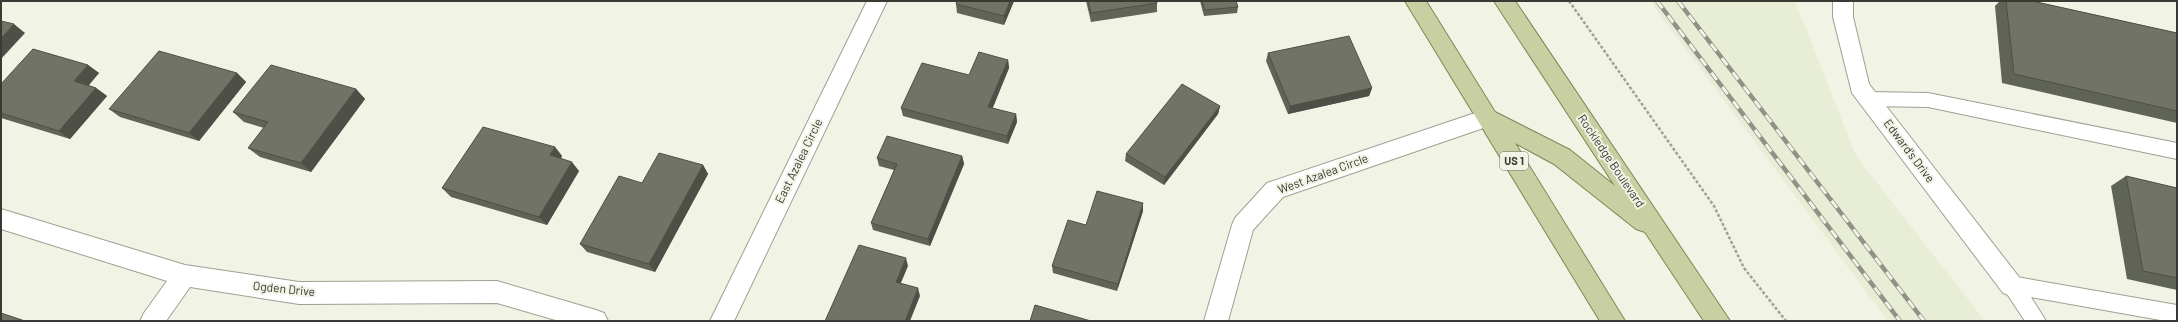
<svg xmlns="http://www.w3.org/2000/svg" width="2178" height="322" font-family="Barlow,sans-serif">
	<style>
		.built { fill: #e8edd6 }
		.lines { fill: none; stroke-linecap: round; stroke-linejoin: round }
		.lane-casing { stroke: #9da092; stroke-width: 2 }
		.street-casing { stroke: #9da092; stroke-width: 2 }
		.primary-casing { stroke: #7f8754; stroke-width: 2 }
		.path { stroke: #9fa196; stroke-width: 2.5; stroke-dasharray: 3 2; stroke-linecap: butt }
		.lane { fill: #fff; fill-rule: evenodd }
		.street { fill: #fff; fill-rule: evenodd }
		.primary { fill: #c8d0a3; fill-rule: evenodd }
		.rail-casing { stroke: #909288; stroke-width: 4.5 }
		.rail { stroke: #f1f4e5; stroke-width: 3; stroke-dasharray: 9; stroke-linecap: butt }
		.wall { fill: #606357 }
		.shaded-wall { fill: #4e5047 }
		.building { fill: #707365; stroke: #4e5047 }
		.labels { text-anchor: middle; stroke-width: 4; stroke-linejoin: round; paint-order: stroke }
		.shield { fill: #f1f4e5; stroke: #707269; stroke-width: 1 }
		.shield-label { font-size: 11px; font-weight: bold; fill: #393a34 }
		.street-label { font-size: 12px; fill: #393a34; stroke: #f1f4e5 }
	</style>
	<rect width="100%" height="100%" fill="#f1f4e5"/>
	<path class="built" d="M1650 1H1795L1856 156 1985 321H1888Z"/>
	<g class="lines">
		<g class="lane-casing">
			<g id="lane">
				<path d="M1869 92 1928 93 2177 143V159L1928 107 1869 106 1863 104 1860 99 1863 94Z"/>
				<path d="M2011 276 2177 305V321H2166L2031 297 2046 321H2025L2001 285 2004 279Z"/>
			</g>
		</g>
		<g class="street-casing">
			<g id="street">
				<path d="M867 1H887L734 321H710Z"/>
				<path d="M1833 1H1853V17L1869 84 2019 277 2023 285 2019 293 2011 296 2003 293 1852 93 1833 17Z"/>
				<path d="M1487 109 1495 112 1498 118 1495 124 1283 197 1253 230 1228 321H1204L1232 225 1235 218 1267 183Z"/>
				<path d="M1 209 185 265 299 282 497 281 596 310 604 313 608 321H559L497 303 299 304 190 287 166 321H140L144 313 167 281 1 229Z"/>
			</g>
		</g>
		<g class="primary-casing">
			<path id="primary" d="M1405 1H1426L1495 112 1570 150 1615 186 1494 1H1515L1730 321H1704L1645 232 1636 229 1554 164 1515 143 1625 321H1600Z"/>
		</g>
		<path class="path" d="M1569 1 1714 206 1744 268 1786 321"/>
		<use href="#lane" class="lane"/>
		<use href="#street" class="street"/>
		<use href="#primary" class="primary"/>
		<g class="rail-casing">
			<g id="rail">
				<path d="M1657 1 1900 321"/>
				<path d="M1678 1 1924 321"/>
			</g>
		</g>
		<use href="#rail" class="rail"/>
	</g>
	<g class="wall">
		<path d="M957 1H1014L1004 25 957 13 956 4Z"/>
		<path d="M1086 1H1157V12L1091 22Z"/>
		<path d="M1200 1H1236L1238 7 1237 13 1204 16Z"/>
		<path d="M2000 1H2032L2177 33V123L2002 83 1995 6Z"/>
		<path d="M1268 53 1372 88 1369 96 1288 114 1266 61Z"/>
		<path d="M1008 60 1009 68 992 108 1016 114 1017 122 1008 144 903 116 901 108Z"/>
		<path d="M88 65 99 73 88 85 96 88 107 96 70 139 1 118V84Z"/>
		<path d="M237 73 246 82 199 141 120 117 109 109Z"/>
		<path d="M356 89 365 99 311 172 260 157 248 148 264 128 244 122 233 112Z"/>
		<path d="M1220 106 1218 114 1164 185 1125 161 1126 154Z"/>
		<path d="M555 147 562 156 561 158 579 171 547 225 451 197 442 188Z"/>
		<path d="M962 156 964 164 930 246 873 230 871 223 894 170 879 166 877 158Z"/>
		<path d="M703 165 708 174 655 272 587 252 580 244 642 183Z"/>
		<path d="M2126 176 2177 188V290L2127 279 2111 186Z"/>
		<path d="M1143 211 1117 291 1053 273 1052 266 1086 225Z"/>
	</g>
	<g class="shaded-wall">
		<path d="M1010 1H1014L1004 25V16Z"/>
		<path d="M14 24 25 33 1 59V38Z"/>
		<path d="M1008 60 1009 68 990 115 988 107Z"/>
		<path d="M88 65 99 73 85 90 74 81Z"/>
		<path d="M237 73 246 82 199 141 189 133Z"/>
		<path d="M96 88 107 96 70 139 59 131Z"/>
		<path d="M1372 88 1369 96 1288 114 1290 106Z"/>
		<path d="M356 89 365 99 311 172 301 163Z"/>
		<path d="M1220 106 1218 114 1164 185 1165 177Z"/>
		<path d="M1016 114 1017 122 1008 144 1007 136Z"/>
		<path d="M555 147 562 156 557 164 550 155Z"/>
		<path d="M962 156 964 164 930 246 928 239Z"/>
		<path d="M572 162 579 171 547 225 539 217Z"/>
		<path d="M703 165 708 174 655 272 649 264Z"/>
		<path d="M1143 203V211L1117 291 1118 284Z"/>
		<path d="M906 258 908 266 898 290 896 282Z"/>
		<path d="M918 288 920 296 910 321H905Z"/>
	</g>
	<g class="building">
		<path d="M957 1H1010L1004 16 956 4Z"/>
		<path d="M1088 1H1157V3L1091 13Z"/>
		<path d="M1202 1H1236L1238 7 1205 10Z"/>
		<path d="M2006 1H2032L2177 33V111L2014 74Z"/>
		<path d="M1 21 14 24 1 38Z"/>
		<path d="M1349 36 1372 88 1290 106 1268 53Z"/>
		<path d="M33 49 88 65 74 81 96 88 59 131 1 113V84Z"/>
		<path d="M159 51 237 73 189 133 109 109Z"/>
		<path d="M979 52 1008 60 988 107 1016 114 1007 136 901 108 922 63 969 75Z"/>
		<path d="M271 65 356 89 301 163 248 148 268 122 233 112Z"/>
		<path d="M1182 84 1220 106 1165 177 1126 154Z"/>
		<path d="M483 127 555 147 550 155 572 162 539 217 442 188Z"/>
		<path d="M887 136 962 156 928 239 871 223 897 164 877 158Z"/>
		<path d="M659 153 703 165 649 264 580 244 619 176 642 183Z"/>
		<path d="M2126 176 2177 188V278L2143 271Z"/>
		<path d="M1097 191 1143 203 1118 284 1052 266 1068 220 1086 225Z"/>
		<path d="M859 245 906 258 896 282 918 288 905 321H825Z"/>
		<path d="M1035 305 1091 321H1030Z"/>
		<path d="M1 313 25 321H1Z"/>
	</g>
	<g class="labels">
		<rect class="shield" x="1500" y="152" width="28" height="18" rx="3"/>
		<g class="shield-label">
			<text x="1514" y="165">US 1</text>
		</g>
		<g class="street-label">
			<text transform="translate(1909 151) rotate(53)" y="4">Edward's Drive</text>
			<text transform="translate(799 161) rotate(-64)" y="4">East Azalea Circle</text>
			<text transform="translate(1611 161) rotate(56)" y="4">Rockledge Boulevard</text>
			<text transform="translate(1323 174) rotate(-20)" y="4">West Azalea Circle</text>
			<text transform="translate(284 289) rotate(6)" y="4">Ogden Drive</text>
		</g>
	</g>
	<rect width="2178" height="322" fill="none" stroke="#393a34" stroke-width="4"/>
</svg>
